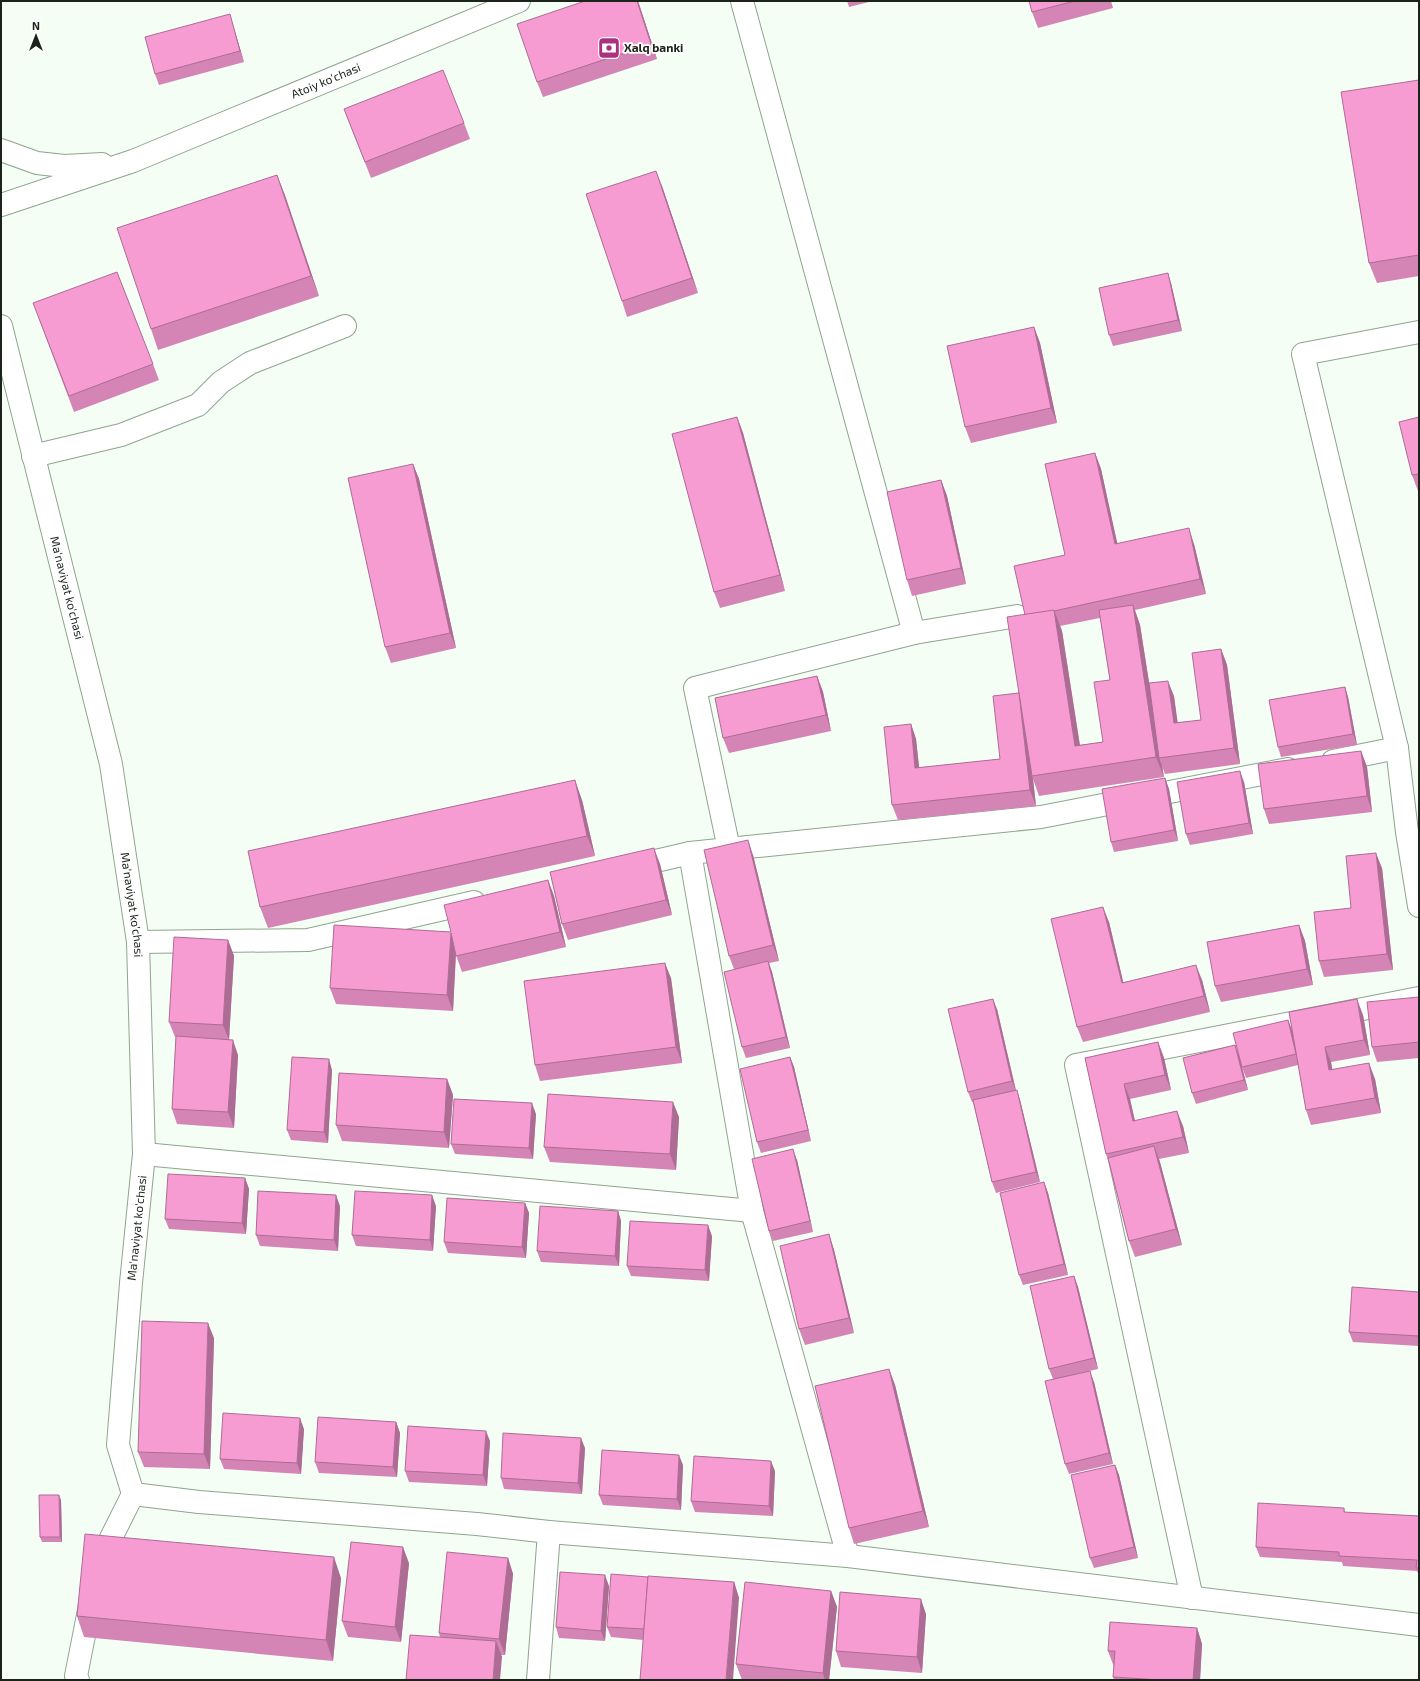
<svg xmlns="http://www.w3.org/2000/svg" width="1420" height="1681" font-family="'Exo 2',sans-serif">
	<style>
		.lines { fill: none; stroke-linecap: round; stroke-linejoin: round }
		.minor-casing { stroke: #8fa48f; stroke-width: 24 }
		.minor { stroke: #fff; stroke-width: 22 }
		.wall { fill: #d485b5; fill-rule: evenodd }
		.shaded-wall { fill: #ad6c94 }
		.building { fill: #f79bd3; stroke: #ad6c94 }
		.labels { text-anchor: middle; stroke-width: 3.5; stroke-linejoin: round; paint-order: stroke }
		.poi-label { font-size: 12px; font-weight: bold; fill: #1b231b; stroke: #fff; text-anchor: start }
		.street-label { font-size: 12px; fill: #1b231b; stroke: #fff }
	</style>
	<rect width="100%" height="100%" fill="#f5fef5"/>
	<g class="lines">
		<g class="minor-casing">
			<g id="minor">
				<path d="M742 1 914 633 1017 616"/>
				<path d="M1 150 37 163 64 166 102 164"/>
				<path id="s1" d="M1 205 133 161 519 1"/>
				<path id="s2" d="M1 326 111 764 138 942 144 1154 131 1283 118 1445 133 1494"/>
				<path d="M1419 332 1303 354 1397 748 1407 832 1419 906"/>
				<path d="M33 456 121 435 198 405 221 382 250 363 345 326"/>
				<path d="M1333 761 1397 748"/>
				<path d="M729 849 695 688 914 633"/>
				<path d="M690 853 752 1211 848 1556"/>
				<path d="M630 867 690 853 1041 817 1288 769"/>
				<path d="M138 942 308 940 474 902"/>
				<path d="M144 1154 752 1211"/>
				<path d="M133 1494 199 1502 477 1524 549 1532 848 1556 1419 1625"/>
				<path d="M98 1564 133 1494"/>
				<path d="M1192 1598 1076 1065 1419 998"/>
				<path d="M78 1680 76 1676 90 1605"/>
				<path d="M538 1680 549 1532"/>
			</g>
		</g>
		<use href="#minor" class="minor"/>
	</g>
	<g class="wall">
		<path d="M585 1H638L657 59 543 97 537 82Z"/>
		<path d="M847 1H873L849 7Z"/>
		<path d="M1029 1H1111L1113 8 1038 28 1032 12Z"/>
		<path d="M230 14 233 25 244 62 159 85 155 74Z"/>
		<path d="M1419 80V276L1377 283 1369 263Z"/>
		<path d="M344 109 464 123 470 139 371 178Z"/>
		<path d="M277 175 319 296 158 350 151 329Z"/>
		<path d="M662 186 698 293 627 317 622 301Z"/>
		<path d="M1171 283 1182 331 1113 346 1109 335Z"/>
		<path d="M39 319 153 364 159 380 74 412Z"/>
		<path d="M1034 327 1040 343 1057 423 971 443 965 427Z"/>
		<path d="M737 417 743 433 785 591 720 608 714 592Z"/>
		<path d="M1419 417V491H1418L1412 475Z"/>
		<path d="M1095 453 1101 469 1117 544H1194L1206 594 1135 610 1140 625 1149 683 1174 696 1177 723 1201 720 1221 649 1227 665 1240 764 1165 774 1162 766 1164 777 1039 796 1033 779 1036 806 898 820 892 805 911 724 916 739 919 768 1000 759 1019 693 1025 615 1065 555ZM1100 618 1110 680 1103 742 1080 745 1062 631 1060 626Z"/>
		<path d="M413 464 419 479 456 648 391 663 385 647Z"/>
		<path d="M941 480 947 496 966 584 912 596 907 580Z"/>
		<path d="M817 676 823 692 831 731 729 753 723 738Z"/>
		<path d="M1345 687 1348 697 1357 745 1281 757 1278 747Z"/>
		<path d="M1361 751 1367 767 1372 812 1269 824 1264 809Z"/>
		<path d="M1165 778 1169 789 1178 841 1114 852 1111 842Z"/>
		<path d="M1244 782 1253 834 1190 845 1186 834Z"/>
		<path d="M582 800 595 856 268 928 260 907Z"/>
		<path d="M753 855 779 961 769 963 772 972 790 1048 746 1058 742 1047 734 969 729 956Z"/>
		<path d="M660 864 672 915 568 940 562 924Z"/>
		<path d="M1382 868 1393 970 1324 977 1319 961 1351 908Z"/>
		<path d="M548 880 554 896 566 947 462 972 456 955 453 1011 336 1004 330 988 451 932Z"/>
		<path d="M1109 922 1123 982 1202 980 1210 1012 1083 1042 1077 1027Z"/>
		<path d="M1299 925 1305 941 1313 985 1221 1002 1215 986Z"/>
		<path d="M228 940 234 956 229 1039 238 1055 234 1128 177 1124 172 1109 176 1037H175L169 1022Z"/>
		<path d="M671 978 682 1063 540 1081 535 1065Z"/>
		<path d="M1419 997V1058L1377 1062 1372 1047Z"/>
		<path d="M997 1009 1016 1090 1020 1100 1040 1182 996 1193 992 1182 973 1102H972L968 1092Z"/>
		<path d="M1363 1015 1370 1055 1331 1062 1332 1069 1375 1079 1381 1113 1311 1125 1306 1110 1298 1065 1246 1078 1242 1067 1288 1020 1292 1030Z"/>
		<path d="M1158 1042 1164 1058 1171 1090 1130 1099 1135 1120 1183 1126 1189 1153 1159 1159 1182 1245 1135 1257 1129 1241 1109 1163 1106 1154 1085 1058Z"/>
		<path d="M1235 1045 1239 1056 1248 1090 1196 1104 1192 1093Z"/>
		<path d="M790 1057 794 1067 811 1141 761 1153 757 1142Z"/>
		<path d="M332 1070 328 1143 291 1140 287 1130Z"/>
		<path d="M447 1079 453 1095 449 1148 342 1141 336 1125Z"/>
		<path d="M536 1114 533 1159 455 1154 451 1144Z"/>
		<path d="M679 1117 676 1170 550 1162 544 1147Z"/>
		<path d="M797 1160 813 1232 773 1241 769 1231Z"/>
		<path d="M245 1178 249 1189 246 1234 169 1229 165 1219Z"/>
		<path d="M1044 1182 1048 1193 1068 1275 1023 1285 1019 1275Z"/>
		<path d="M525 1203 529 1213 526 1258 448 1253 444 1242Z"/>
		<path d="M340 1206 338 1251 260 1246 256 1235Z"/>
		<path d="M436 1206 433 1251 356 1246 352 1235Z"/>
		<path d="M618 1211 621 1221 619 1266 541 1262 537 1251Z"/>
		<path d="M829 1234 834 1250 854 1333 805 1345 799 1329Z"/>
		<path d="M712 1236 709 1281 631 1276 627 1266Z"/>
		<path d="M1074 1276 1078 1287 1098 1369 1076 1374 1094 1382 1113 1464 1069 1474 1065 1464 1053 1379 1049 1369Z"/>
		<path d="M1419 1292V1346L1353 1342 1349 1332Z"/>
		<path d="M214 1338 210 1469 144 1467 138 1452Z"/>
		<path d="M889 1369 895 1385 929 1527 854 1544 849 1528Z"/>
		<path d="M396 1422 400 1433 397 1477 319 1473 315 1462Z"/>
		<path d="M304 1429 301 1474 224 1469 220 1459Z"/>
		<path d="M490 1441 487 1486 409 1482 405 1471Z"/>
		<path d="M585 1448 582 1494 504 1489 501 1478Z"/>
		<path d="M683 1465 681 1510 603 1505 599 1495Z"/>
		<path d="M1115 1465 1119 1475 1138 1558 1094 1568 1090 1558Z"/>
		<path d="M775 1471 773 1516 695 1512 691 1501Z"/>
		<path d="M61 1500 62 1542H42L40 1537Z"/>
		<path d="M1344 1508 1345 1512 1419 1516V1575L1417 1571 1343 1566 1342 1562 1260 1557 1256 1547Z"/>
		<path d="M508 1558 513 1574 505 1655H501L502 1657 440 1637 439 1633Z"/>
		<path d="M409 1563 401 1642 348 1637 342 1621Z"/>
		<path d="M648 1577 734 1582 739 1598 643 1640 611 1637 607 1627Z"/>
		<path d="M341 1578 333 1661 84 1637 77 1616Z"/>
		<path d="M609 1586 605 1641 559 1638 556 1627Z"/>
		<path d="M831 1591 837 1607 829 1680H742L736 1664Z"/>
		<path d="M926 1614 922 1673 841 1667 836 1651Z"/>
		<path d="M1197 1628 1202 1644 1200 1680H1114L1113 1677 1114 1667 1108 1651Z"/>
	</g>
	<g class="shaded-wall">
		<path d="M637 1H638L657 59 651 44Z"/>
		<path d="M230 14 233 25 244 62 240 51Z"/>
		<path d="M656 171 662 186 698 293 692 278Z"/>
		<path d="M277 175 285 195 319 296 311 276Z"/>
		<path d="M1168 273 1171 283 1182 331 1178 320Z"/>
		<path d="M1034 327 1040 343 1057 423 1051 408Z"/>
		<path d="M737 417 743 433 785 591 780 575Z"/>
		<path d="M1095 453 1101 469 1121 560 1115 544Z"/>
		<path d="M413 464 419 479 456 648 450 633Z"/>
		<path d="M941 480 947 496 966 584 961 568Z"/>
		<path d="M1189 528 1194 544 1206 594 1200 579Z"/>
		<path d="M1133 605 1140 625 1161 758H1159L1162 766 1164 777 1156 757Z"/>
		<path d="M1054 610 1062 631 1083 766 1075 746Z"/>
		<path d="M1221 649 1227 665 1240 764 1234 748Z"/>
		<path d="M817 676 823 692 831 731 826 715Z"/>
		<path d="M1168 681 1174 696 1180 739 1174 723Z"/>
		<path d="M1345 687 1348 697 1357 745 1353 734Z"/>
		<path d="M1019 693 1032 776 1033 779 1036 806 1030 790Z"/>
		<path d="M911 724 916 739 921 784 915 768Z"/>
		<path d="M1361 751 1367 767 1372 812 1367 796Z"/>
		<path d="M1240 771 1244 782 1253 834 1249 823Z"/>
		<path d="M1165 778 1169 789 1178 841 1174 830Z"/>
		<path d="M575 780 582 800 595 856 587 836Z"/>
		<path d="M748 840 753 855 779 961 773 945Z"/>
		<path d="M654 848 660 864 672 915 666 900Z"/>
		<path d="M1376 853 1382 868 1393 970 1387 954Z"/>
		<path d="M548 880 554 896 566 947 560 932Z"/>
		<path d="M1103 907 1109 922 1127 998 1122 983Z"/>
		<path d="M1299 925 1305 941 1313 985 1307 969Z"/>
		<path d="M451 933 456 948 453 1011 447 995Z"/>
		<path d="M228 940 234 956 229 1040 223 1025Z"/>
		<path d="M768 961 772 972 790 1048 786 1037Z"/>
		<path d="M665 963 671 978 682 1063 676 1047Z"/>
		<path d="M1196 965 1202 980 1210 1012 1204 996Z"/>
		<path d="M993 999 997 1009 1016 1092 1012 1081Z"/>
		<path d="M1357 999 1363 1015 1370 1055 1364 1040Z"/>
		<path d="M1288 1020 1292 1030 1296 1054Z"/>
		<path d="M233 1040 238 1055 234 1128 228 1112Z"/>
		<path d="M1158 1042 1164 1058 1171 1090 1165 1075Z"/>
		<path d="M1235 1045 1239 1056 1248 1090 1244 1080Z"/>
		<path d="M1325 1047 1331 1062 1335 1085 1329 1070Z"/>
		<path d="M790 1057 794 1067 811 1141 808 1130Z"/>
		<path d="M329 1059 332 1070 328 1143 324 1132Z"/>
		<path d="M1369 1063 1375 1079 1381 1113 1375 1098Z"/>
		<path d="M447 1079 453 1095 449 1148 444 1132Z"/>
		<path d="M1124 1084 1130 1099 1138 1137 1133 1121Z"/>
		<path d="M1017 1090 1020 1100 1040 1182 1036 1172Z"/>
		<path d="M673 1102 679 1117 676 1170 670 1154Z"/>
		<path d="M532 1103 536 1114 533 1159 529 1148Z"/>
		<path d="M1177 1111 1183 1126 1189 1153 1183 1137Z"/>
		<path d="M1154 1146 1160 1162 1182 1245 1176 1229Z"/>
		<path d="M793 1149 797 1160 813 1232 810 1221Z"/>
		<path d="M245 1178 249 1189 246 1234 242 1223Z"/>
		<path d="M1044 1182 1048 1193 1068 1275 1064 1264Z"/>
		<path d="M336 1195 340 1206 338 1251 334 1240Z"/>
		<path d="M432 1195 436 1206 433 1251 430 1240Z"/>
		<path d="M525 1203 529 1213 526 1258 522 1247Z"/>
		<path d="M618 1211 621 1221 619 1266 615 1256Z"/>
		<path d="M708 1225 712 1236 709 1281 705 1270Z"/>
		<path d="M829 1234 834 1250 854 1333 849 1318Z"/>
		<path d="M1074 1276 1078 1287 1098 1369 1094 1358Z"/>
		<path d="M208 1323 214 1338 210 1469 204 1454Z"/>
		<path d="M889 1369 895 1385 929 1527 923 1511Z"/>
		<path d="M1090 1371 1094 1382 1113 1464 1109 1453Z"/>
		<path d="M300 1418 304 1429 301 1474 297 1463Z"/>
		<path d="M396 1422 400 1433 397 1477 393 1467Z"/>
		<path d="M486 1431 490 1441 487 1486 483 1475Z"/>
		<path d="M581 1438 585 1448 582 1494 578 1483Z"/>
		<path d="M679 1455 683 1465 681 1510 677 1499Z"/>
		<path d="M771 1461 775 1471 773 1516 769 1506Z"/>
		<path d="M1115 1465 1119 1475 1138 1558 1134 1547Z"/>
		<path d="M59 1495 61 1500 62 1542 60 1537Z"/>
		<path d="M403 1547 409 1563 401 1642 395 1627Z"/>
		<path d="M334 1557 341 1578 333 1661 326 1640Z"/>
		<path d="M508 1558 513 1574 505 1655 499 1639Z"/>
		<path d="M605 1575 609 1586 605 1641 601 1631Z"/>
		<path d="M734 1582 739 1598 733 1680H726Z"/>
		<path d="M831 1591 837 1607 829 1680H825L823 1673Z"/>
		<path d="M921 1599 926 1614 922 1673 917 1657Z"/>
		<path d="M1197 1628 1202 1644 1200 1680H1193Z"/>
		<path d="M496 1641 502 1657 500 1680H493Z"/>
	</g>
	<g class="building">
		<path d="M585 1H637L651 44 537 82 517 24Z"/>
		<path d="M1029 1H1075L1032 12Z"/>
		<path d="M230 14 240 51 155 74 145 37Z"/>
		<path d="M443 70 464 123 365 162 344 109Z"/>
		<path d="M1419 80V255L1369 263 1341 92Z"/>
		<path d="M656 171 692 278 622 301 586 194Z"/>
		<path d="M277 175 311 276 151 329 117 228Z"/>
		<path d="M117 272 153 364 69 396 33 303Z"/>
		<path d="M1168 273 1178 320 1109 335 1099 288Z"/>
		<path d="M1034 327 1051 408 965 427 947 346Z"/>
		<path d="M737 417 780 575 714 592 672 434Z"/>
		<path d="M1419 417V474L1412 475 1399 422Z"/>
		<path d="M1095 453 1115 544 1189 528 1200 579 1054 611 1025 615 1014 566 1065 555 1045 464Z"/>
		<path d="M413 464 450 633 385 647 348 478Z"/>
		<path d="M941 480 961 568 907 580 887 492Z"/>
		<path d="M1133 605 1156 757 1032 776 1007 617 1054 610 1075 746 1103 742 1094 682 1110 680 1099 610Z"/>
		<path d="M1221 649 1234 748 1159 758 1149 683 1168 681 1174 723 1201 720 1192 653Z"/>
		<path d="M817 676 826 715 723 738 715 698Z"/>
		<path d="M1345 687 1353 734 1278 747 1269 700Z"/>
		<path d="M1019 693 1030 790 892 805 884 727 911 724 915 768 1000 759 993 696Z"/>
		<path d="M1361 751 1367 796 1264 809 1258 764Z"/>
		<path d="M1240 771 1249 823 1186 834 1177 782Z"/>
		<path d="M1165 778 1174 830 1111 842 1102 789Z"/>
		<path d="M575 780 587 836 260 907 248 851Z"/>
		<path d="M748 840 773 945 729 956 704 850Z"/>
		<path d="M654 848 666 900 562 924 550 872Z"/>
		<path d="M1376 853 1387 954 1319 961 1314 912 1351 908 1346 856Z"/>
		<path d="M548 880 560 932 456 956 451 933 447 995 330 988 334 925 451 932 444 905Z"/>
		<path d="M1103 907 1122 983 1196 965 1204 996 1077 1027 1051 919Z"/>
		<path d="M1299 925 1307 969 1215 986 1207 942Z"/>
		<path d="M174 937 228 940 223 1025 169 1022Z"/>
		<path d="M768 961 786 1037 742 1047 724 972Z"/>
		<path d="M665 963 676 1047 535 1065 524 981Z"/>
		<path d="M1419 997V1042L1372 1047 1367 1002Z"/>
		<path d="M993 999 1012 1081 968 1092 948 1009Z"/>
		<path d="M1357 999 1364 1040 1325 1047 1329 1070 1369 1063 1375 1098 1306 1110 1289 1012Z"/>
		<path d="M1288 1020 1296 1054 1242 1067 1233 1033Z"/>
		<path d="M176 1036 233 1040 228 1112 172 1109Z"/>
		<path d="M1158 1042 1165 1075 1124 1084 1133 1121 1177 1111 1183 1137 1106 1154 1085 1058Z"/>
		<path d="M1235 1045 1244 1080 1192 1093 1183 1058Z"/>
		<path d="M292 1057 329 1059 324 1132 287 1130Z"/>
		<path d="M790 1057 808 1130 757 1142 740 1069Z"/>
		<path d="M339 1073 447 1079 444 1132 336 1125Z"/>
		<path d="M1017 1090 1036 1172 992 1182 973 1100Z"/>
		<path d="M548 1094 673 1102 670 1154 544 1147Z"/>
		<path d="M454 1099 532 1103 529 1148 451 1144Z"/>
		<path d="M1154 1146 1176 1229 1129 1241 1108 1158Z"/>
		<path d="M793 1149 810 1221 769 1231 752 1159Z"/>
		<path d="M168 1174 245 1178 242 1223 165 1219Z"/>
		<path d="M1044 1182 1064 1264 1019 1275 1000 1193Z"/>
		<path d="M258 1191 336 1195 334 1240 256 1235Z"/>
		<path d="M355 1191 432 1195 430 1240 352 1235Z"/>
		<path d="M447 1198 525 1203 522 1247 444 1242Z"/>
		<path d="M540 1206 618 1211 615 1256 537 1251Z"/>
		<path d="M630 1221 708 1225 705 1270 627 1266Z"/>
		<path d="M829 1234 849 1318 799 1329 780 1246Z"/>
		<path d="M1074 1276 1094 1358 1049 1369 1030 1286Z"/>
		<path d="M1352 1287 1419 1292V1336L1349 1332Z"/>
		<path d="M142 1321 208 1323 204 1454 138 1452Z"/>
		<path d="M889 1369 923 1511 849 1528 815 1386Z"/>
		<path d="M1090 1371 1109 1453 1065 1464 1045 1381Z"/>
		<path d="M223 1413 300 1418 297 1463 220 1459Z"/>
		<path d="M318 1417 396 1422 393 1467 315 1462Z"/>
		<path d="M408 1426 486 1431 483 1475 405 1471Z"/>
		<path d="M503 1433 581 1438 578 1483 501 1478Z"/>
		<path d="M602 1450 679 1455 677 1499 599 1495Z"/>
		<path d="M694 1456 771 1461 769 1506 691 1501Z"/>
		<path d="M1115 1465 1134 1547 1090 1558 1071 1475Z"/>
		<path d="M39 1495H59L60 1537H40Z"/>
		<path d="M1258 1503 1344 1508V1512L1419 1516V1568H1416L1417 1560 1339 1556V1552L1256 1547Z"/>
		<path d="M85 1534 334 1557 326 1640 77 1616Z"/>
		<path d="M351 1542 403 1547 395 1627 342 1621Z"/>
		<path d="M447 1552 508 1558 499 1639 439 1633Z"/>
		<path d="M560 1572 605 1575 601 1631 556 1627Z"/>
		<path d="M611 1574 648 1577 644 1629 607 1627Z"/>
		<path d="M648 1576 734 1582 726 1680H640Z"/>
		<path d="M745 1582 831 1591 823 1673 736 1664Z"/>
		<path d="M840 1592 921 1599 917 1657 836 1651Z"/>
		<path d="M1110 1622 1197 1628 1193 1680H1161L1113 1677 1115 1651H1108Z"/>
		<path d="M410 1635 496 1641 493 1680H406Z"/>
	</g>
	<defs>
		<g id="bank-square" transform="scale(1.15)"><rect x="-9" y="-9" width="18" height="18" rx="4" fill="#aa3083" stroke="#fff"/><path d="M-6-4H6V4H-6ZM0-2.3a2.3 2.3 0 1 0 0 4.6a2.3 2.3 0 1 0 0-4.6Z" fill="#fff"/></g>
	</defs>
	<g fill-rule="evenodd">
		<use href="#bank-square" x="609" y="48"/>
	</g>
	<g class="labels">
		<g class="poi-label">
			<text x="624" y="52">Xalq banki</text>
		</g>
		<g class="street-label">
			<text dy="4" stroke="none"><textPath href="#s1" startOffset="348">Atoiy ko'chasi</textPath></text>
			<text dy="4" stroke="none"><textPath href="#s2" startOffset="270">Ma'naviyat ko'chasi</textPath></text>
			<text dy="4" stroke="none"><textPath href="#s2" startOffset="594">Ma'naviyat ko'chasi</textPath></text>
			<text transform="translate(137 1228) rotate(-84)" y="4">Ma'naviyat ko'chasi</text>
		</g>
	</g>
	<rect width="1420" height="1681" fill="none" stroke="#1b231b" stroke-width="4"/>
	<g transform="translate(36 36)" stroke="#ffffff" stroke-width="3" paint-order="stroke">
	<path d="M0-3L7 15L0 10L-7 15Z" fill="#1b231b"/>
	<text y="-6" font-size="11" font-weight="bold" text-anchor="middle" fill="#1b231b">N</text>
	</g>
</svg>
